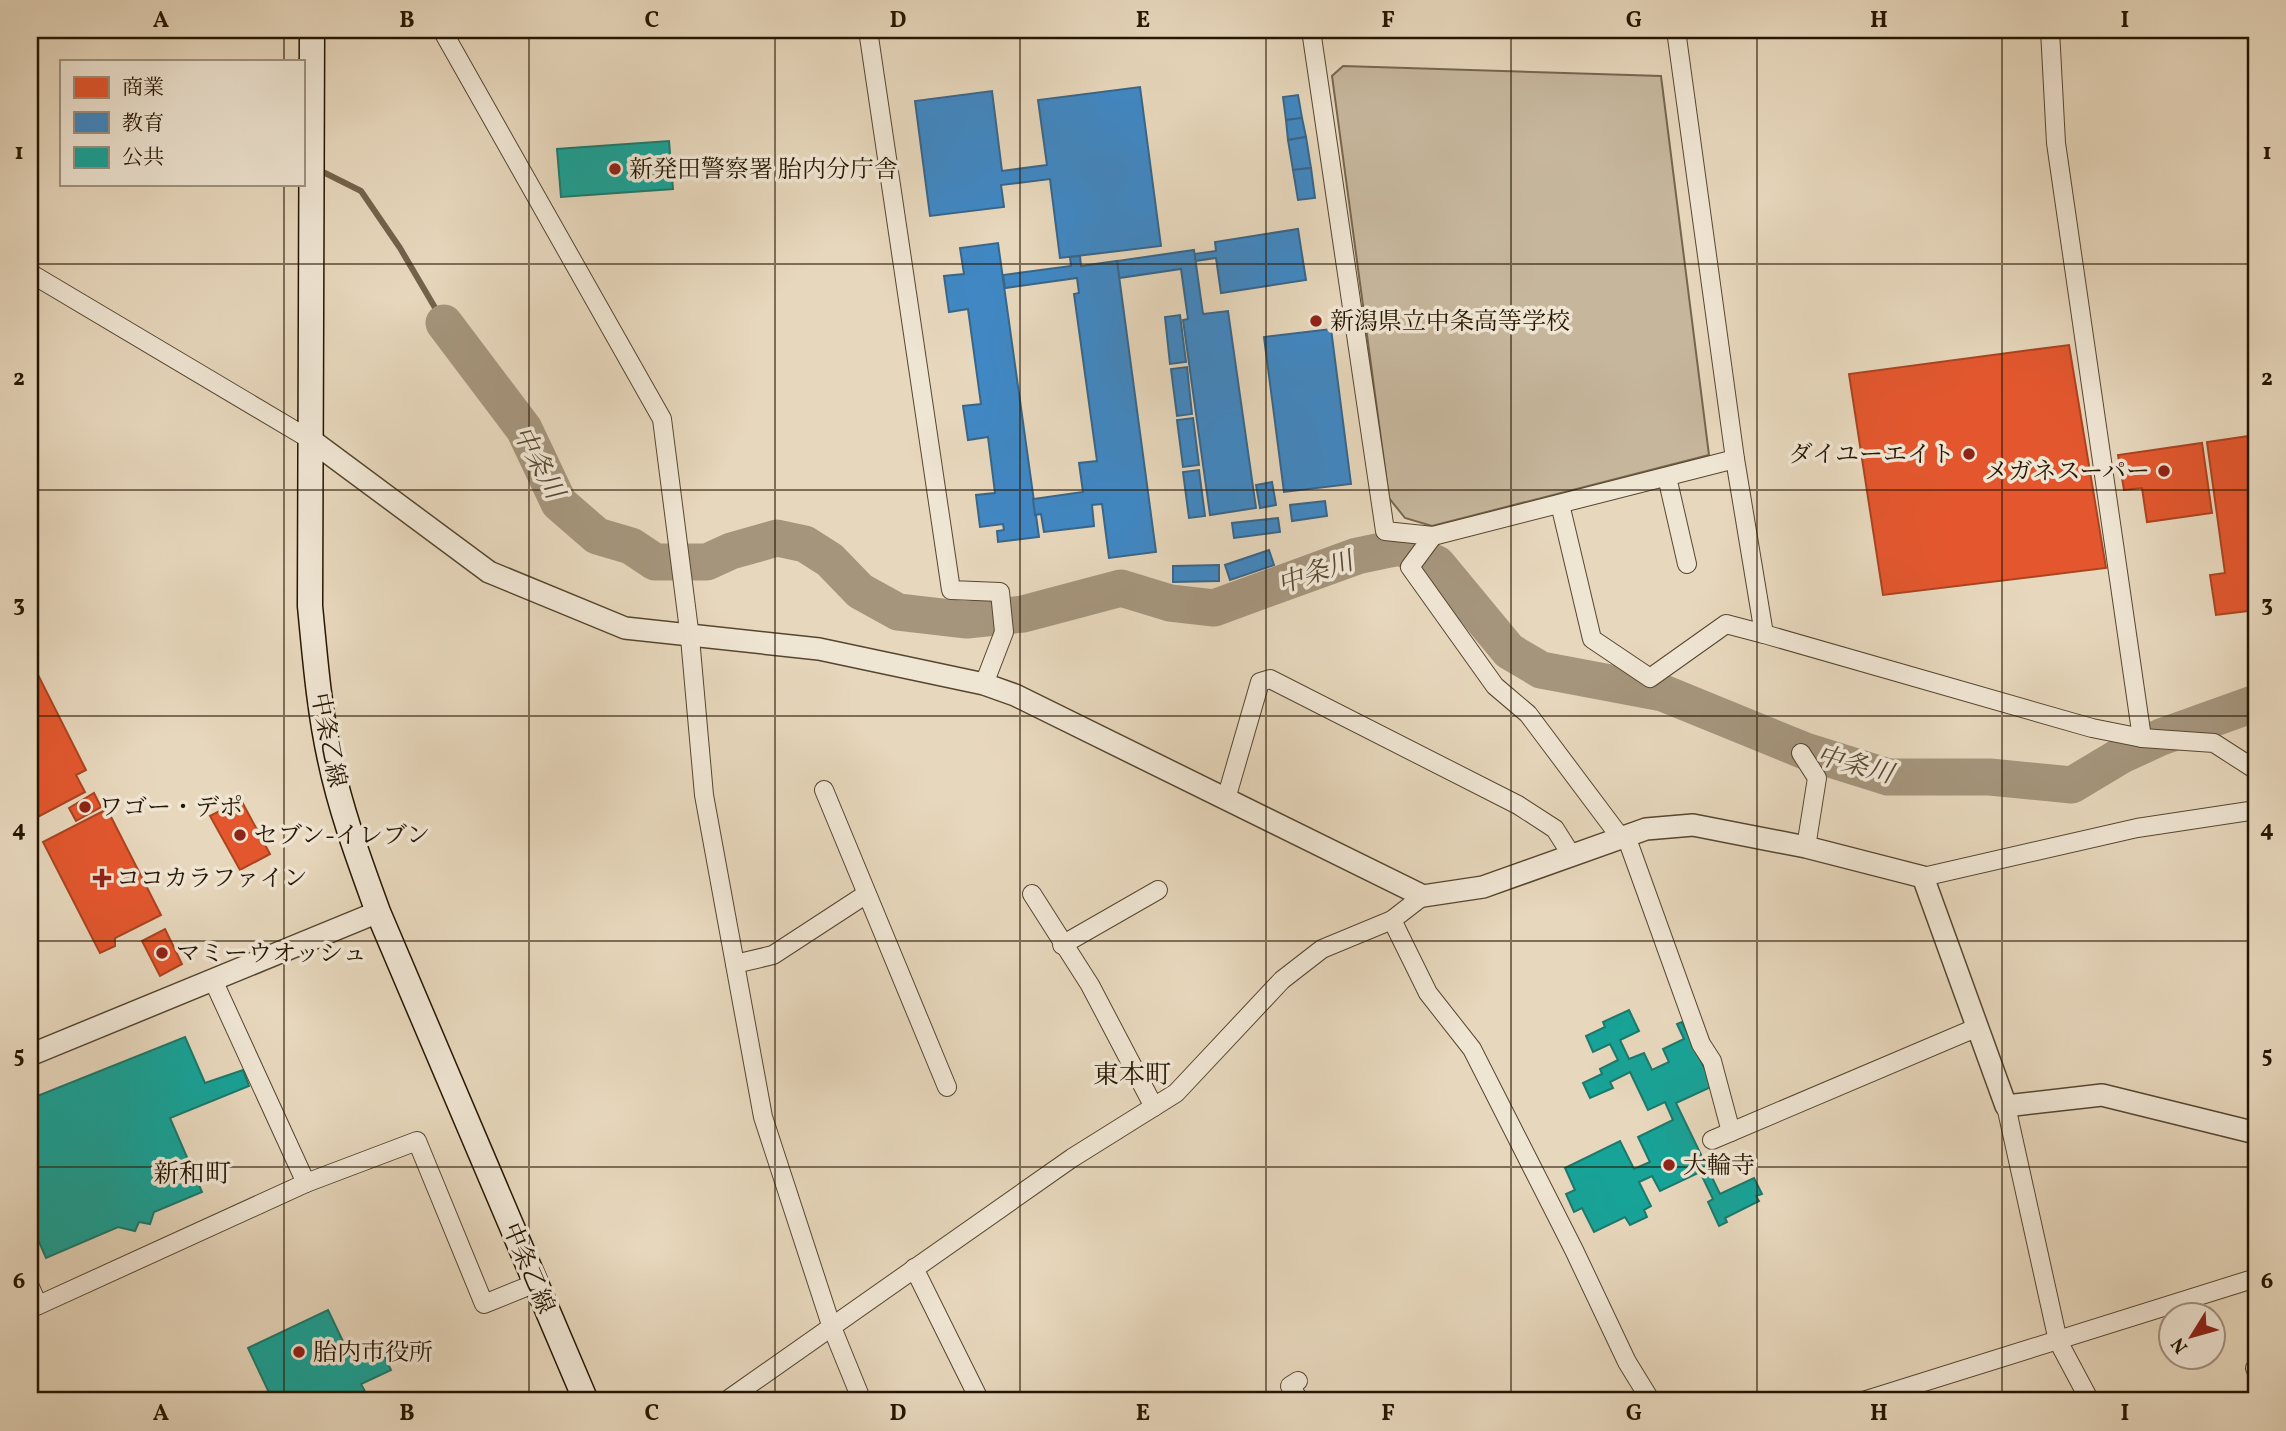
<svg xmlns="http://www.w3.org/2000/svg" width="2286" height="1431" font-family="Vollkorn,'Noto Serif JP',serif">
	<style>
		.green { fill: #c6b69c; stroke: #76664e; stroke-width: 2 }
		.shops { fill: #e4572e; stroke: #ab4420; stroke-width: 2 }
		.schools { fill: #3f88c5; stroke: #38668a; stroke-width: 2 }
		.public { fill: #17a398; stroke: #1c796b; stroke-width: 2 }
		.lines { fill: none; stroke-linecap: round; stroke-linejoin: round }
		.stream { stroke: #72624b; stroke-width: 6 }
		.river { stroke: #a5957c; stroke-width: 37 }
		.minor-casing { stroke: #564630; stroke-width: 20 }
		.tertiary-casing { stroke: #564630; stroke-width: 24 }
		.secondary-casing { stroke: #261601; stroke-width: 27 }
		.minor { stroke: #efe5d3; stroke-width: 18 }
		.tertiary { stroke: #efe5d3; stroke-width: 21 }
		.secondary { stroke: #efe5d3; stroke-width: 24 }
		.grid { fill: none; stroke: #261601; stroke-width: 2; stroke-opacity: 0.55 }
		.poi-dot { fill: #8f2418; stroke: #efe5d3; stroke-width: 2.5 }
		.labels { text-anchor: middle; stroke-width: 7; stroke-linejoin: round; paint-order: stroke }
		.poi-label { font-size: 24px; fill: #261601; stroke: #efe5d3; text-anchor: start }
		.street-label { font-size: 24px; fill: #261601; stroke: #efe5d3 }
		.water-label { font-size: 26px; font-style: italic; fill: #594932; stroke: #efe5d3 }
		.neighbourhood-label { font-size: 26px; fill: #261601; stroke: #efe5d3 }
		.neatline { fill: none; stroke: #261601; stroke-width: 2.5 }
		.grid-label { font-size: 23px; text-anchor: middle; font-weight: bold; fill: #261601 }
	</style>
	<rect width="100%" height="100%" fill="#e7d7bc"/>
	<filter id="stains"><feTurbulence type="fractalNoise" baseFrequency=".00286" numOctaves="4"/><feColorMatrix values="0 0 0 0 .2 0 0 0 0 .09 0 0 0 0 .02 0 0 0 .5 -.17"/></filter>
	<radialGradient id="worn" r=".72"><stop offset=".6" stop-color="#630" stop-opacity="0"/><stop offset="1" stop-color="#630" stop-opacity=".3"/></radialGradient>
	<path class="green" d="M1343 66 1661 76 1709 455 1432 526 1405 518 1389 498 1332 76Z"/>
	<g class="shops">
		<path d="M2069 345 2106 568 1883 595 1849 374Z"/>
		<path d="M2256 435V610L2216 615 2210 575 2225 573 2207 442Z"/>
		<path d="M2202 443 2212 513 2147 522 2142 488 2124 490 2118 455Z"/>
		<path d="M30 659 86 770 76 775 85 792 30 821Z"/>
		<path d="M94 793 101 807 76 821 69 808Z"/>
		<path d="M241 800 270 854 240 870 210 816Z"/>
		<path d="M107 809 161 915 115 938V946L100 953 43 842Z"/>
		<path d="M165 929 182 964 160 976 142 941Z"/>
	</g>
	<g class="schools">
		<path d="M1140 87 1161 246 1060 258 1050 179 1001 185 1004 207 930 216 915 101 992 91 1002 171 1047 165 1038 100Z"/>
		<path d="M1298 95 1302 118 1286 120 1283 97Z"/>
		<path d="M1302 118 1306 137 1288 140 1286 120Z"/>
		<path d="M1306 137 1311 168 1293 170 1288 140Z"/>
		<path d="M1311 168 1315 198 1298 200 1293 170Z"/>
		<path d="M1298 229 1306 280 1221 293 1216 258 1195 261 1194 254 1216 251 1215 242Z"/>
		<path d="M998 243 1039 537 998 542 997 531 1004 530 1003 524 980 527 976 495 995 493 988 437 968 440 963 406 981 404 968 309 949 312 944 276 964 274 960 248Z"/>
		<path d="M1194 250 1203 314 1228 311 1256 508 1210 515 1183 320 1188 319 1181 269 1119 278 1117 261Z"/>
		<path d="M1080 256 1081 266 1117 261 1156 552 1109 558 1102 504 1092 505 1094 526 1044 532 1041 514 1035 515 1033 499 1083 492 1079 463 1097 461 1074 294 1079 293 1077 278 1005 288 1003 275 1071 266 1070 257Z"/>
		<path d="M1180 315 1186 362 1170 364 1165 317Z"/>
		<path d="M1331 329 1351 484 1284 492 1264 337Z"/>
		<path d="M1187 367 1192 414 1177 416 1171 369Z"/>
		<path d="M1193 418 1199 465 1183 467 1177 420Z"/>
		<path d="M1199 470 1205 516 1189 518 1183 472Z"/>
		<path d="M1272 482 1276 505 1260 508 1256 485Z"/>
		<path d="M1325 501 1327 516 1292 521 1290 505Z"/>
		<path d="M1278 518 1280 532 1234 538 1232 523Z"/>
		<path d="M1269 550 1274 565 1230 580 1225 565Z"/>
		<path d="M1219 565V581L1173 582V566Z"/>
	</g>
	<g class="public">
		<path d="M669 141 673 189 561 197 557 149Z"/>
		<path d="M1629 1010 1639 1031 1620 1040 1629 1059 1644 1053 1652 1070 1669 1062 1663 1049 1684 1039 1677 1024 1682 1022 1713 1086 1676 1103 1720 1194 1754 1178 1762 1194 1756 1196 1759 1201 1725 1218 1727 1222 1719 1226 1708 1202 1713 1199 1700 1172 1660 1191 1652 1176 1639 1182 1651 1206 1644 1210 1647 1217 1630 1225 1625 1217 1594 1232 1582 1208 1574 1212 1566 1194 1575 1190 1565 1168 1620 1141 1634 1169 1650 1162 1638 1137 1673 1120 1665 1102 1648 1110 1630 1072 1610 1082 1613 1088 1590 1098 1583 1083 1602 1074 1600 1069 1618 1060 1610 1044 1593 1052 1586 1036 1605 1027 1603 1022Z"/>
		<path d="M185 1037 205 1083 243 1070 249 1086 170 1118 202 1192 154 1212 150 1224 139 1222 135 1231 118 1227 46 1258 36 1235 30 1237V1099Z"/>
		<path d="M328 1310 350 1356 378 1343 391 1370 361 1384 370 1401H273L248 1348Z"/>
	</g>
	<g class="lines">
		<path class="stream" d="M317 169 361 191 400 248 444 323"/>
		<path class="river" d="M444 323 524 429 559 503 597 536 631 546 655 562H707L731 551 777 538 805 544 830 560 860 591 898 612 967 620 1023 614 1121 588 1170 603 1214 608 1357 556 1400 547 1437 564 1509 651 1541 670 1663 693 1805 751 1888 777H1990L2072 785 2122 755 2161 737 2256 703"/>
		<g class="minor-casing">
			<g id="minor">
				<path d="M442 30 662 419 690 638 704 795 763 1117 831 1325 862 1401"/>
				<path d="M868 30 951 590 1000 592 1004 632 984 684"/>
				<path d="M1311 30 1385 531 1433 536 1735 459"/>
				<path d="M1676 30 1735 459 1764 634 2092 728 2142 738 2214 743 2256 770"/>
				<path d="M2050 30 2056 143 2142 738"/>
				<path d="M30 273 311 440"/>
				<path d="M1667 477 1687 564"/>
				<path d="M1560 504 1592 639 1650 678 1726 624 1764 634"/>
				<path d="M1433 536 1410 567 1495 686 1528 714 1621 838"/>
				<path d="M1801 753 1817 778 1806 847"/>
				<path d="M824 790 947 1087"/>
				<path d="M1226 799 1260 682 1270 679 1518 805 1555 829 1572 856"/>
				<path d="M1626 836 1701 1044 1712 1061 1731 1132"/>
				<path d="M1923 877 2137 828 2256 810"/>
				<path d="M1032 894 1090 985 1154 1107"/>
				<path d="M1392 920 1428 993 1472 1049 1574 1250 1627 1362 1651 1401"/>
				<path d="M1062 945 1158 890"/>
				<path d="M735 964 773 955 865 895"/>
				<path d="M2006 1106 2058 1341 2090 1401"/>
				<path d="M1712 1140 1978 1027"/>
				<path d="M306 1183 417 1141 484 1304 536 1283"/>
				<path d="M914 1268 980 1401"/>
				<path d="M30 1287 38 1305"/>
				<path d="M30 1309 306 1183 213 980"/>
				<path d="M2255 1368 2256 1370"/>
				<path d="M1298 1381 1290 1386 1300 1401"/>
				<path d="M726 1401 1072 1158 1176 1093 1282 980 1322 949 1392 920 1423 896"/>
				<path d="M1863 1401 2256 1278"/>
			</g>
		</g>
		<g class="tertiary-casing">
			<g id="tertiary">
				<path d="M311 440 489 572 625 628 819 649 984 684 1015 695 1423 896 1483 887 1646 829 1693 825 1806 847 1923 877 2006 1106 2102 1095 2256 1133"/>
				<path d="M30 1055 378 912"/>
			</g>
		</g>
		<g class="secondary-casing">
			<path id="secondary" d="M312 30 310 606C315 657 319 709 330 759 341 812 360 862 378 912L586 1401"/>
		</g>
		<use href="#minor" class="minor"/>
		<use href="#tertiary" class="tertiary"/>
		<use href="#secondary" class="secondary"/>
	</g>
	<path class="grid" d="M284 30V61M529 30V1401M775 30V1401M1020 30V1401M1266 30V1401M1511 30V1401M1757 30V1401M2002 30V1401M284 184V1401M30 264H2256M30 490H2256M30 716H2256M30 941H2256M30 1167H2256"/>
	<g class="poi-dot">
		<circle cx="615" cy="169" r="7"/>
		<circle cx="1316" cy="321" r="7"/>
		<circle cx="1969" cy="454" r="7"/>
		<circle cx="2164" cy="471" r="7"/>
		<circle cx="85" cy="807" r="7"/>
		<circle cx="240" cy="835" r="7"/>
		<path d="M98.5 867.5h7v7h7v7h-7v7h-7v-7h-7v-7h7z"/>
		<circle cx="162" cy="953" r="7"/>
		<circle cx="1669" cy="1165" r="7"/>
		<circle cx="299" cy="1352" r="7"/>
	</g>
	<g class="labels">
		<g class="poi-label">
			<text x="629" y="177">新発田警察署 胎内分庁舎</text>
			<text x="1330" y="329">新潟県立中条高等学校</text>
			<text x="1955" y="462" text-anchor="end">ダイユーエイト</text>
			<text x="2150" y="479" text-anchor="end">メガネスーパー</text>
			<text x="99" y="815">ワゴー・デポ</text>
			<text x="254" y="843">セブン-イレブン</text>
			<text x="116" y="886">ココカラファイン</text>
			<text x="176" y="961">マミーウオッシュ</text>
			<text x="1683" y="1173">大輪寺</text>
			<text x="313" y="1360">胎内市役所</text>
		</g>
		<g class="street-label">
			<text transform="translate(329 740) rotate(79)" y="8">中条乙線</text>
			<text transform="translate(529 1268) rotate(67)" y="8">中条乙線</text>
		</g>
		<g class="water-label">
			<text transform="translate(539 462) rotate(62)" y="9">中条川</text>
			<text transform="translate(1315 572) rotate(-19)" y="9">中条川</text>
			<text transform="translate(1855 764) rotate(15)" y="9">中条川</text>
		</g>
		<g class="neighbourhood-label">
			<text x="1132" y="1083">東本町</text>
			<text x="192" y="1182">新和町</text>
		</g>
	</g>
	<rect width="2286" height="1431" fill="none" stroke="#e7d7bc" stroke-width="77"/>
	<rect x="60" y="60" width="245" height="126" fill="#efe5d3" stroke="#9f927f" stroke-width="2"/>
	<rect x="74" y="77" width="35" height="21" fill="#e4572e" stroke="#9f927f" stroke-width="2"/>
	<text x="122" y="94" font-size="21" fill="#261601">商業</text>
	<rect x="74" y="112" width="35" height="21" fill="#3f88c5" stroke="#9f927f" stroke-width="2"/>
	<text x="122" y="130" font-size="21" fill="#261601">教育</text>
	<rect x="74" y="147" width="35" height="21" fill="#17a398" stroke="#9f927f" stroke-width="2"/>
	<text x="122" y="164" font-size="21" fill="#261601">公共</text>
	<g transform="translate(2192 1336) rotate(233)"><circle r="33" fill="#efe5d3" stroke="#9f927f" stroke-width="2"/>
	<path d="M0-5L12 26L0 18L-12 26Z" fill="#8f2418"/>
	<text y="-10" font-size="19" font-weight="bold" text-anchor="middle" fill="#261601">N</text>
	</g>
	<rect x="38" y="38" width="2210" height="1354" class="neatline"/>
	<g class="grid-label">
		<text x="161" y="27">A</text>
		<text x="407" y="27">B</text>
		<text x="652" y="27">C</text>
		<text x="898" y="27">D</text>
		<text x="1143" y="27">E</text>
		<text x="1388" y="27">F</text>
		<text x="1634" y="27">G</text>
		<text x="1879" y="27">H</text>
		<text x="2125" y="27">I</text>
		<text x="19" y="159">1</text>
		<text x="2267" y="159">1</text>
		<text x="19" y="385">2</text>
		<text x="2267" y="385">2</text>
		<text x="19" y="611">3</text>
		<text x="2267" y="611">3</text>
		<text x="19" y="836">4</text>
		<text x="2267" y="836">4</text>
		<text x="19" y="1062">5</text>
		<text x="2267" y="1062">5</text>
		<text x="19" y="1288">6</text>
		<text x="2267" y="1288">6</text>
		<text x="161" y="1420">A</text>
		<text x="407" y="1420">B</text>
		<text x="652" y="1420">C</text>
		<text x="898" y="1420">D</text>
		<text x="1143" y="1420">E</text>
		<text x="1388" y="1420">F</text>
		<text x="1634" y="1420">G</text>
		<text x="1879" y="1420">H</text>
		<text x="2125" y="1420">I</text>
	</g>
	<rect width="100%" height="100%" filter="url(#stains)"/>
	<rect width="100%" height="100%" fill="url(#worn)"/>
</svg>
